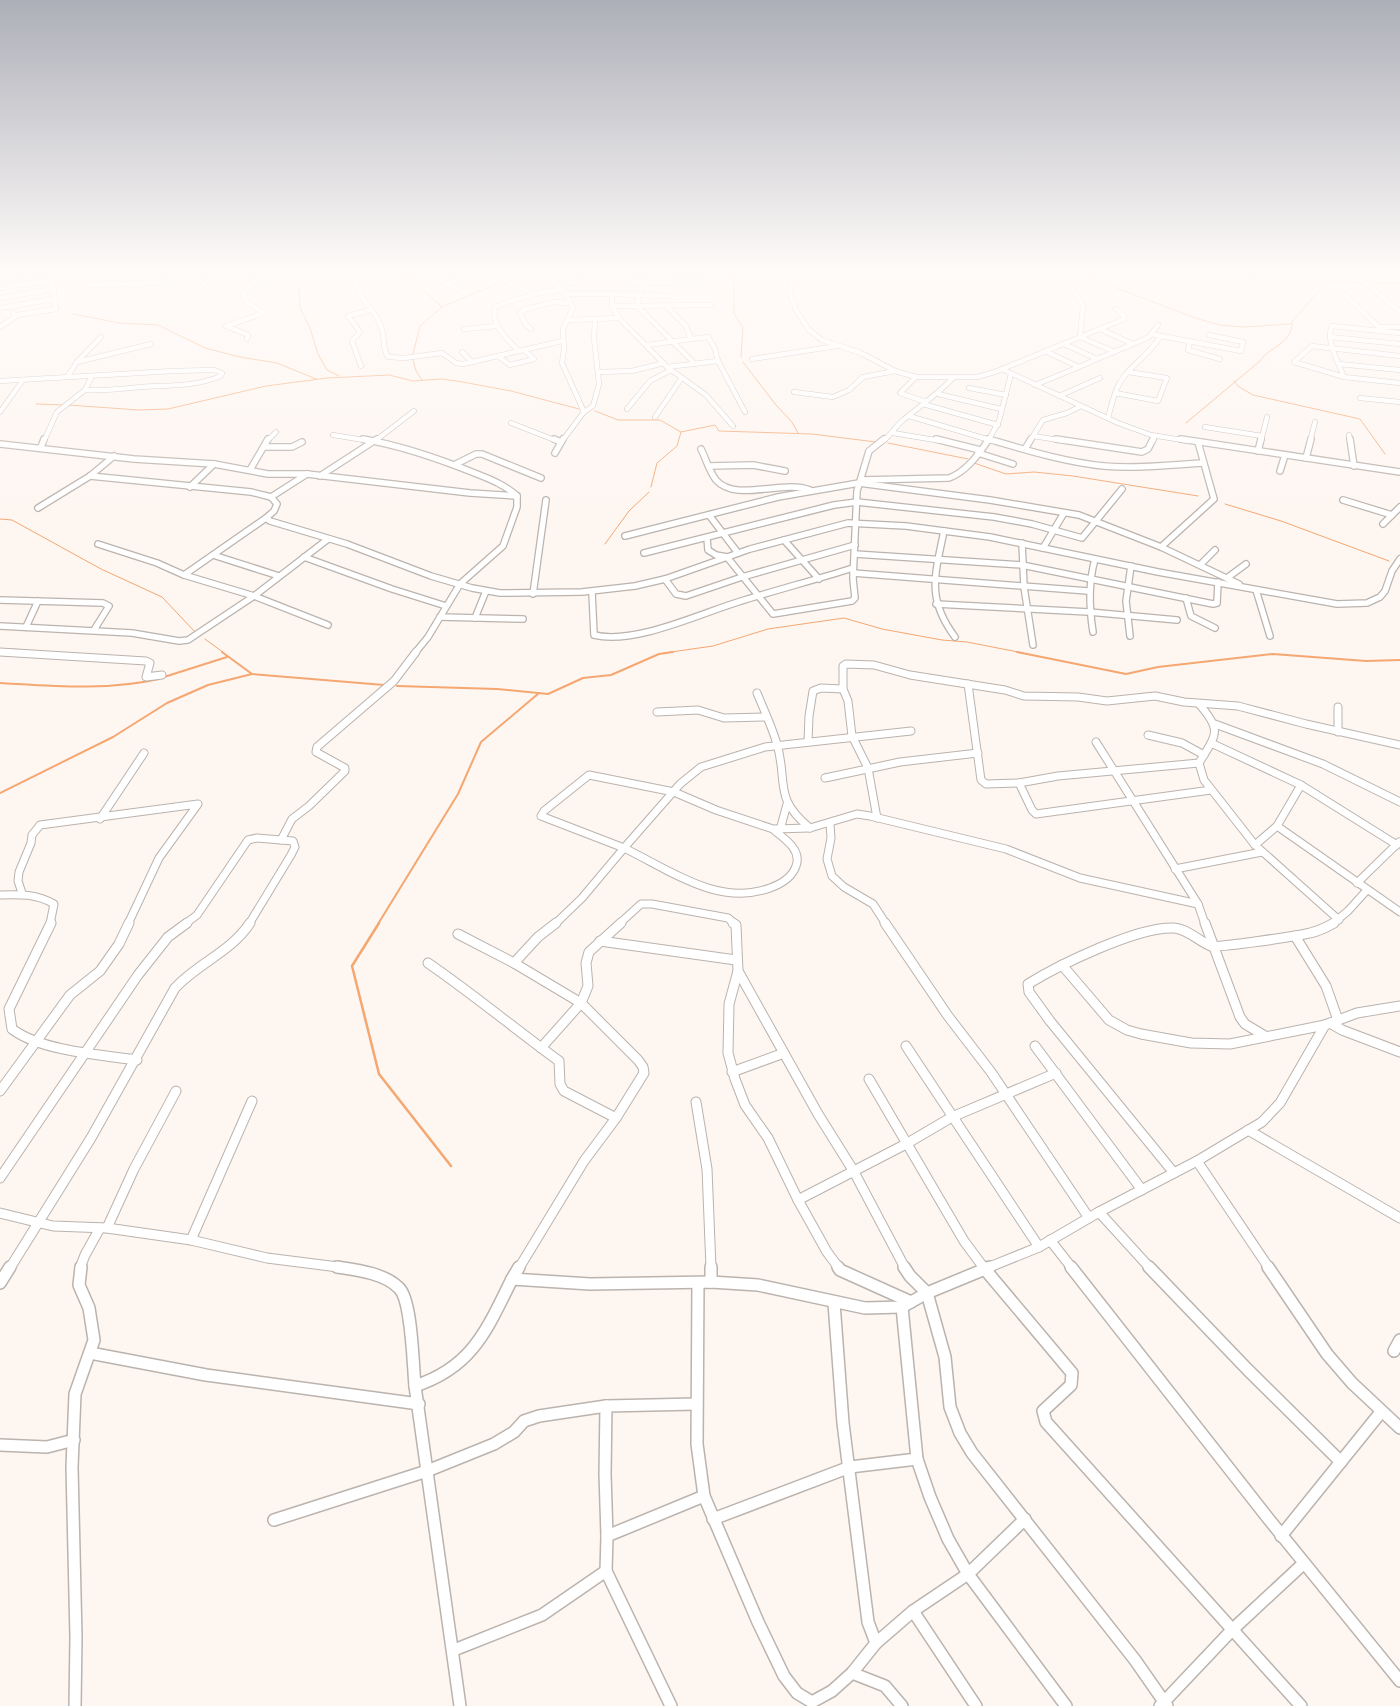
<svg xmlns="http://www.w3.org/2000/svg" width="1400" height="1706" font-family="'Titillium Web',sans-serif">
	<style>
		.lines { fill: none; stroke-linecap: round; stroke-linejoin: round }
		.stream-far2 { stroke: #f4a771; stroke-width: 1 }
		.stream-far1 { stroke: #f4a771; stroke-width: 2 }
		.stream { stroke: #f4a771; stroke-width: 2.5 }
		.minor-far4-casing { stroke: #bab3ae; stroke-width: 5.5 }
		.minor-far3-casing { stroke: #bab3ae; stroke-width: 8 }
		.minor-far2-casing { stroke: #bab3ae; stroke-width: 9 }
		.minor-far1-casing { stroke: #bab3ae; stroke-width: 11 }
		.minor-casing { stroke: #bab3ae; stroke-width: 14 }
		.minor-far4 { stroke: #fff; stroke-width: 4.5 }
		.minor-far3 { stroke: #fff; stroke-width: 5.5 }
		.minor-far2 { stroke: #fff; stroke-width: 7 }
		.minor-far1 { stroke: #fff; stroke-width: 9 }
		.minor { stroke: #fff; stroke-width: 11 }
	</style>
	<rect width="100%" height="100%" fill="#fef6f1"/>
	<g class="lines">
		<g class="stream-far2">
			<path d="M403 273 442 307 420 326 413 354"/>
			<path d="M734 273V313L743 328 741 357"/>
			<path d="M1084 273 1106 284 1195 318 1220 325 1242 327 1290 324C1297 317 1323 284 1329 282 1337 279 1352 283 1361 283"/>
			<path d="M1372 283H1400"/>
			<path d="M299 285 300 308 310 328 318 354 327 370 339 376"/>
			<path d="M442 307 499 283"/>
			<path d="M72 314 120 323 158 325 205 348 240 357 277 363 316 379"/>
			<path d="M413 360 416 371 422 380"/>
			<path d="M743 362 776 405 792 422 798 433"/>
			<path d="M1234 381 1239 387 1253 395 1360 419 1385 454"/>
			<path d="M36 404 64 405"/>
			<path d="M68 405 139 410 168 409 266 386 327 378 389 375 413 381 441 379 457 381 511 391 579 409"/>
			<path d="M595 411 618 420H660L681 432 715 425 719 431 812 434 876 442"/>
			<path d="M1186 423 1260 361C1270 346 1292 344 1292 323"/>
			<path d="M888 443 968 459"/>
			<path d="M974 463 1006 474 1034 472 1073 476 1198 496"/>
			<path d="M651 487 657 463 677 446 681 432"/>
			<path d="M1225 504 1281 521 1389 561"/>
			<path d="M0 519 12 520 101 569 162 597 196 633"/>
			<path d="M605 544 629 511 649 492"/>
			<path d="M205 639 224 653"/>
			<path d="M664 653 713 646 768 629 844 618 882 629 942 640 967 642 1023 653"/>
		</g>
		<g class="stream-far1">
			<path d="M222 652 252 674 384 685"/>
			<path d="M1017 652 1126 674 1158 667 1273 654 1366 661 1400 660"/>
			<path d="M164 677 227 657"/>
			<path d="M0 683C53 686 106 691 159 679"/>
			<path d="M397 686 497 689 548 694 583 678 611 675 659 654 673 652"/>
			<path d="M0 793 113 737 167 703 208 685 252 674"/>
			<path d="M378 924 458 794 481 742 539 693"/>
		</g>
		<path class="stream" d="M379 923 352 966 379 1074 451 1166"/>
		<g class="minor-far4-casing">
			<g id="minor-far4">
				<path d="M355 273C357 304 376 306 382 330 385 339 382 348 388 357L404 358 442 353 456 363 463 364 519 351"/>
				<path d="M449 273 461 276"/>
				<path d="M547 273 565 294 573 308 563 329 564 349 562 363 584 412 562 441"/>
				<path d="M591 273 646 283 705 282"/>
				<path d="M647 273 638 298V307L695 364"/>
				<path d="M792 273 790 293 796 310 809 330 822 340 861 353 895 371 916 377H977L995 372 1124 319V316L1116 309"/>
				<path d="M1062 273 1083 305 1080 337"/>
				<path d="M1249 273 1250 277"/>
				<path d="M1282 273V275"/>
				<path d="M1354 273 1400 312"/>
				<path d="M52 275 144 273"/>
				<path d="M0 279 38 273"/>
				<path d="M253 282 274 279 286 273"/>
				<path d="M508 283 536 294"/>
				<path d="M446 284 469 273"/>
				<path d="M446 284 458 289"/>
				<path d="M557 284 579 282 590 273"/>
				<path d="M88 285 159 283 169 280 179 273"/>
				<path d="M0 288 53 280"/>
				<path d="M197 289 218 273"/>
				<path d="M561 290C538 292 516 298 495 307 491 326 507 339 519 351L562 341"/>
				<path d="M565 294H612V306L619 318 667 367 706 395 733 426"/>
				<path d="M612 294 669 296"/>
				<path d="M1345 295 1383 331"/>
				<path d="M0 298 54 289"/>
				<path d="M612 306 711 305"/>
				<path d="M0 308 54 299"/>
				<path d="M16 315 56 309 51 273"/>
				<path d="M569 320 619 318"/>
				<path d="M0 327 15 317 13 313"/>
				<path d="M1382 327H1400"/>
				<path d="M464 329 497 326"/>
				<path d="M531 329 526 325 520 313 523 310 554 302 569 303"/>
				<path d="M1400 333 1332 326C1325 340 1339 364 1344 377L1400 383"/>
				<path d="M1151 334 1241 351 1243 342 1209 335"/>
				<path d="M1080 337 1115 352"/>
				<path d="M1330 337 1400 344"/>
				<path d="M247 339 248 335 226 326 264 313 246 302 243 295 262 273"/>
				<path d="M691 339 708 337 715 349 718 361 745 412"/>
				<path d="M1190 342 1188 350 1220 359"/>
				<path d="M1064 344 1097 359 1133 344 1100 329"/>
				<path d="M1133 344 1149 337 1158 325"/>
				<path d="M647 345 691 339 686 326 667 307"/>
				<path d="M462 352 472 362"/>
				<path d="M498 356 510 365 534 359 524 350"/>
				<path d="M752 359 837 346"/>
				<path d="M77 362 151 344"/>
				<path d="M1339 364 1400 370"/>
				<path d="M361 366 352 341 360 332 348 316 370 310"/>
				<path d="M667 367 718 361"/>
				<path d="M1079 367 1097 359"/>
				<path d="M1002 369 1118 423 1151 435 1189 441"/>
				<path d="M599 372 632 371 664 363"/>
				<path d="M67 377 77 362 101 337"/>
				<path d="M916 377 900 393 926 402"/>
				<path d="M1344 377 1294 362 1312 346 1400 356"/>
				<path d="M0 381 173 371 214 370 222 373 221 376C194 387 168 385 140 387 121 389 104 391 85 390"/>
				<path d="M1035 385 1079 367 1045 351"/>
				<path d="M969 388 1006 395"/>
				<path d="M794 392 833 397 849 390 863 377 895 371"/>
				<path d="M1115 393 1158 401 1167 378 1128 372"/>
				<path d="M938 394 1001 409"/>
				<path d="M1059 396 1100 378"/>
				<path d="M1360 398 1400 402"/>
				<path d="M923 404 998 425"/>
				<path d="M627 409 650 381 671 370"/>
				<path d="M0 412 23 380"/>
				<path d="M584 412 593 406 599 384 594 338 595 320"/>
				<path d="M909 416 993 441"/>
				<path d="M655 417 681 379"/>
				<path d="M1108 418C1112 403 1115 387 1126 374 1137 361 1150 353 1160 337"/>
				<path d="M511 423 557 441"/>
				<path d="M1205 427 1262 436"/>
				<path d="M893 433 941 441"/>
				<path d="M333 435 370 441"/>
				<path d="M1349 435 1350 441"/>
				<path d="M1033 436 1065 441"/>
				<path d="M44 441 57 412 85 390 92 376"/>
				<path d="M267 441 276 432"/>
				<path d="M375 441 414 411"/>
				<path d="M883 441C891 435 895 427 902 421 920 406 938 394 954 377"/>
				<path d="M988 441 999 421 1011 374"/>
				<path d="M1030 441 1043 420 1067 413 1081 406"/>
				<path d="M1153 441 1155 436"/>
				<path d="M1261 441 1267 417"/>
				<path d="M1310 441 1315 422"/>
			</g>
		</g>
		<g class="minor-far3-casing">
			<g id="minor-far3">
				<path d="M363 439C403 446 440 459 477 474 492 480 505 485 517 496V507L503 546 460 584 428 637 415 653"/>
				<path d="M554 439 561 442"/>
				<path d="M936 439 980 450"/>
				<path d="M988 439C1026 450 1065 462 1104 466 1136 469 1170 465 1203 463"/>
				<path d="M1056 439 1142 452 1148 449 1153 439"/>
				<path d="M1181 439 1400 472"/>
				<path d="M1350 439 1354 466"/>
				<path d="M0 444 134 459 214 464 268 474H307L470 493 517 496"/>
				<path d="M41 447 44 439"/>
				<path d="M264 447H292L302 442"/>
				<path d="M701 449C706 459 709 471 716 480 736 503 783 479 810 490"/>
				<path d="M1025 449 1031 439"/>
				<path d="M1258 451 1261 439"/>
				<path d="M555 453 563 439"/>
				<path d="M978 453 1013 464"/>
				<path d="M1306 458 1311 439"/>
				<path d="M456 464 476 454H482L541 478"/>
				<path d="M709 466 753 465 785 471"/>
				<path d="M250 470 268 439"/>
				<path d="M1280 471 1285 455"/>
				<path d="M90 476 251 492 271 497 277 504 274 511 266 518 270 521 347 544 431 576 472 588 500 593 582 592 635 586 665 579 750 549 848 523 906 526 990 537 1158 572 1337 604 1367 603 1380 597 1385 591 1392 571 1400 559"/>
				<path d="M320 476 377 439"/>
				<path d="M861 480 949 478C966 472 979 454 989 439"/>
				<path d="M190 487 214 464"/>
				<path d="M271 497 307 474"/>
				<path d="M1343 500 1392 515"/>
				<path d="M38 508 90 476 114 456"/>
				<path d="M709 515 738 553"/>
				<path d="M1383 524 1400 507"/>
				<path d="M944 531C935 575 926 598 955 637"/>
				<path d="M625 536 778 497 859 483 990 500 1079 515 1161 547 1239 584"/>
				<path d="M707 538 708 550 716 555 727 557 773 614 852 601 855 598 853 579 857 491 869 451 884 439"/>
				<path d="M784 540 819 579"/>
				<path d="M1022 543 1024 587 1033 645"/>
				<path d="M98 544 157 563 184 575 254 596 328 625"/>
				<path d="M1161 547 1214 499 1198 442"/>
				<path d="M1043 548 1064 513"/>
				<path d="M644 553 834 505 857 502 994 517 1032 524 1082 538 1122 489"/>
				<path d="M855 554 1022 565 1213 604 1217 603 1218 582"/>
				<path d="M213 555 279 576"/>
				<path d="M304 557 392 589 446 606"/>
				<path d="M1200 565 1215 550"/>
				<path d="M853 573 1088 591"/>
				<path d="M184 575 266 518"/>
				<path d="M1227 578 1246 564"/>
				<path d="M665 579 676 594 686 596 742 577 855 545"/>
				<path d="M1256 590 1270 636"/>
				<path d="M592 592 594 635C634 645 699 614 738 602 776 590 815 580 853 568"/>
				<path d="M533 594 546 500"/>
				<path d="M1186 598 1191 616 1215 628"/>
				<path d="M0 600 103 603 109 606 94 630"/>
				<path d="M936 604 1089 612 1177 620"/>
				<path d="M440 617 523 619"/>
				<path d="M475 618 486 591"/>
				<path d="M0 626 132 633 179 641 188 640 254 596 328 539"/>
				<path d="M26 627 38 601"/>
				<path d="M1093 632C1089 607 1088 584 1095 559"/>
				<path d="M1130 636 1126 601 1131 566"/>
				<path d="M0 652 20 653"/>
			</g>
		</g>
		<g class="minor-far2-casing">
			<g id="minor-far2">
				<path d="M0 652 146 661 150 663 146 677 162 675"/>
				<path d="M968 684 981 780 986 784 1019 783 1058 776 1199 763"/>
				<path d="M757 693C764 710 772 727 777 744 788 783 773 798 810 828"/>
				<path d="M1199 704C1223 731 1216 735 1199 763L1204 780 1255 845 1339 920"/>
				<path d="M1338 707V732"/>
				<path d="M657 712 698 710 724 718 766 717"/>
				<path d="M1215 724 1323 764 1400 802"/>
				<path d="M1148 735 1182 743 1204 755"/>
				<path d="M808 742 809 716 813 691 821 688 843 689"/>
				<path d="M1096 742 1198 904 1205 924"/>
				<path d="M1211 743 1301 785 1397 845"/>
				<path d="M825 778 900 762 978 753"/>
				<path d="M1019 783 1032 810 1036 814 1211 790"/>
				<path d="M877 818 868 768 852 736 848 701 843 689V666L846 664 874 665 910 675 1005 690 1024 696 1078 697 1107 701 1155 696 1184 702 1238 706 1306 724 1400 745"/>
				<path d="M100 819 144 753"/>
				<path d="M830 824 831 838 827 859 832 876 844 887 873 904 886 924"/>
				<path d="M1277 826 1400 912"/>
				<path d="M774 830C785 839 802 850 796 866 792 878 781 884 770 888 718 907 670 870 624 848L680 784 701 767 765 747 911 731"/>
				<path d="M780 830 787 804"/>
				<path d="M281 840 292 819 309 806 345 771V768L316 752 317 747 394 681 416 652"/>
				<path d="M1255 845 1277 826 1301 785"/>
				<path d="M1175 869 1262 852"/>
				<path d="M1357 883 1399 842"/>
				<path d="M22 893 18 881 19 872 31 843 32 835 40 825 198 804 159 858 128 924"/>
				<path d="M0 895C20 894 37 894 54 904L50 924"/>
				<path d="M185 924 197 915 248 840 257 838 293 841 295 847 291 855 249 924"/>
				<path d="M555 924 582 898 624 848 541 816 544 811 589 775 674 792 716 810 773 829 810 828 857 814 870 816 1006 849 1080 878 1198 904"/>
				<path d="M619 924 641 904H652L728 918 735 924"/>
				<path d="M1332 924 1348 911 1367 890"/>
			</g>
		</g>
		<g class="minor-far1-casing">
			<g id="minor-far1">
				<path d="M51 923 9 1009 12 1029C41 1051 101 1055 137 1060"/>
				<path d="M733 923 736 925 738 971 729 1004 728 1053 735 1079 745 1105 768 1138 798 1200 827 1252 839 1268"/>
				<path d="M885 923 948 1016 991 1072 1089 1218"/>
				<path d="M1205 923 1240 1017 1245 1024 1265 1036"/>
				<path d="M458 934 514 963 581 1003 541 1048"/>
				<path d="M1295 936 1326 986 1338 1020"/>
				<path d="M600 941 736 960"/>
				<path d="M428 963C473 994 515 1029 559 1061L560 1084 564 1091 616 1118"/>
				<path d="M514 963 538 937 556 923"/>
				<path d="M1062 965 1109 1020 1127 1030 1141 1034 1191 1043 1230 1044 1325 1025"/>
				<path d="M738 971 818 1114 853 1170 905 1268"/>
				<path d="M1330 1023 1342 1030 1400 1052"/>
				<path d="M906 1046 1039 1247"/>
				<path d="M1035 1046 1142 1190"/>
				<path d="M732 1072 784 1053"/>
				<path d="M869 1079 964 1241 984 1268"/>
				<path d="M0 1091 70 995 100 971 119 944 129 923"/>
				<path d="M696 1102 707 1169 711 1268"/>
				<path d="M1248 1130 1400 1218"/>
				<path d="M1197 1161 1269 1268"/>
				<path d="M1174 1173 1050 1021 1029 992 1028 984C1059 965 1138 926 1174 928 1188 929 1198 941 1211 946 1217 948 1298 936 1310 933 1319 931 1327 927 1334 923"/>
				<path d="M0 1178 138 975 168 937 187 923"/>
				<path d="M798 1200 906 1144 952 1117 1056 1073"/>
				<path d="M1099 1212 1150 1268"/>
				<path d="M0 1213 53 1226 107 1228 191 1240 267 1258 346 1268"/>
				<path d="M107 1228 134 1169 176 1091"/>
				<path d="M191 1240 252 1101"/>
				<path d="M1050 1240 1072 1268"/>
				<path d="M10 1268 91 1138 175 988C198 963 231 952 250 923"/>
				<path d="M80 1268 85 1255 100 1228"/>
				<path d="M519 1268 584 1161 616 1118 644 1073 643 1067 638 1060 581 1003 588 986 586 963 589 952 621 923"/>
				<path d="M987 1268 1039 1247 1099 1212 1197 1161 1262 1122 1280 1103 1325 1025 1357 1013 1400 1006"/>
			</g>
		</g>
		<g class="minor-casing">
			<g id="minor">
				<path d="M337 1267C357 1270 384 1273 399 1288 412 1300 413 1366 415 1386 473 1367 487 1329 512 1279L590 1284 711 1282 758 1285 865 1308 902 1307 927 1293 990 1267"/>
				<path d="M711 1267V1282"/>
				<path d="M838 1267 840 1270 911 1302"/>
				<path d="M904 1267 910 1276 927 1293 945 1357 950 1407 960 1433 972 1453 1135 1660 1167 1706"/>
				<path d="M983 1267 1072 1373 1071 1385 1043 1411 1046 1422 1301 1706"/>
				<path d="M1071 1267 1267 1517 1400 1681"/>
				<path d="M1149 1267 1248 1370 1341 1462"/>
				<path d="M1268 1267 1327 1354 1352 1383 1400 1428"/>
				<path d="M512 1279 519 1267"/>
				<path d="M0 1283 10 1267"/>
				<path d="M698 1283 697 1444 704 1496 758 1622 784 1676 797 1693 812 1702 832 1691 852 1673 876 1643 913 1611 968 1574 1025 1519"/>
				<path d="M834 1303 843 1423 868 1622 876 1643"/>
				<path d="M902 1307 917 1459 930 1497 948 1539 968 1574 1066 1706"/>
				<path d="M1394 1351 1400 1340"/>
				<path d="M90 1353 206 1375 419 1404"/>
				<path d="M415 1386 460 1706"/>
				<path d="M0 1445 47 1447 74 1440"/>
				<path d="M713 1519 850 1467 917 1459"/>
				<path d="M274 1520 427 1471 494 1444 514 1432 524 1421 539 1416 606 1406"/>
				<path d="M607 1536 605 1474 606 1406 696 1404"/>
				<path d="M1281 1536 1381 1412"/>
				<path d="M606 1571 671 1706"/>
				<path d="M913 1611 976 1706"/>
				<path d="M454 1650 542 1615 606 1571 607 1536 704 1496"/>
				<path d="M852 1673 885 1686 902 1706"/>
				<path d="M75 1706 76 1637 72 1467 75 1394 94 1340 89 1308 79 1285 81 1267"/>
				<path d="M1160 1706 1232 1630 1303 1564"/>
			</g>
		</g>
		<use href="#minor-far4" class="minor-far4"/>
		<use href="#minor-far3" class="minor-far3"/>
		<use href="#minor-far2" class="minor-far2"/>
		<use href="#minor-far1" class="minor-far1"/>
		<use href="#minor" class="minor"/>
	</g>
	<linearGradient id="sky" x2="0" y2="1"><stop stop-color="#adafb8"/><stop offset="0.53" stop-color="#fffbf9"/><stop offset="1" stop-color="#fffbf9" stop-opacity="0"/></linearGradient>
	<rect width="1400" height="512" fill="url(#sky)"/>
</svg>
